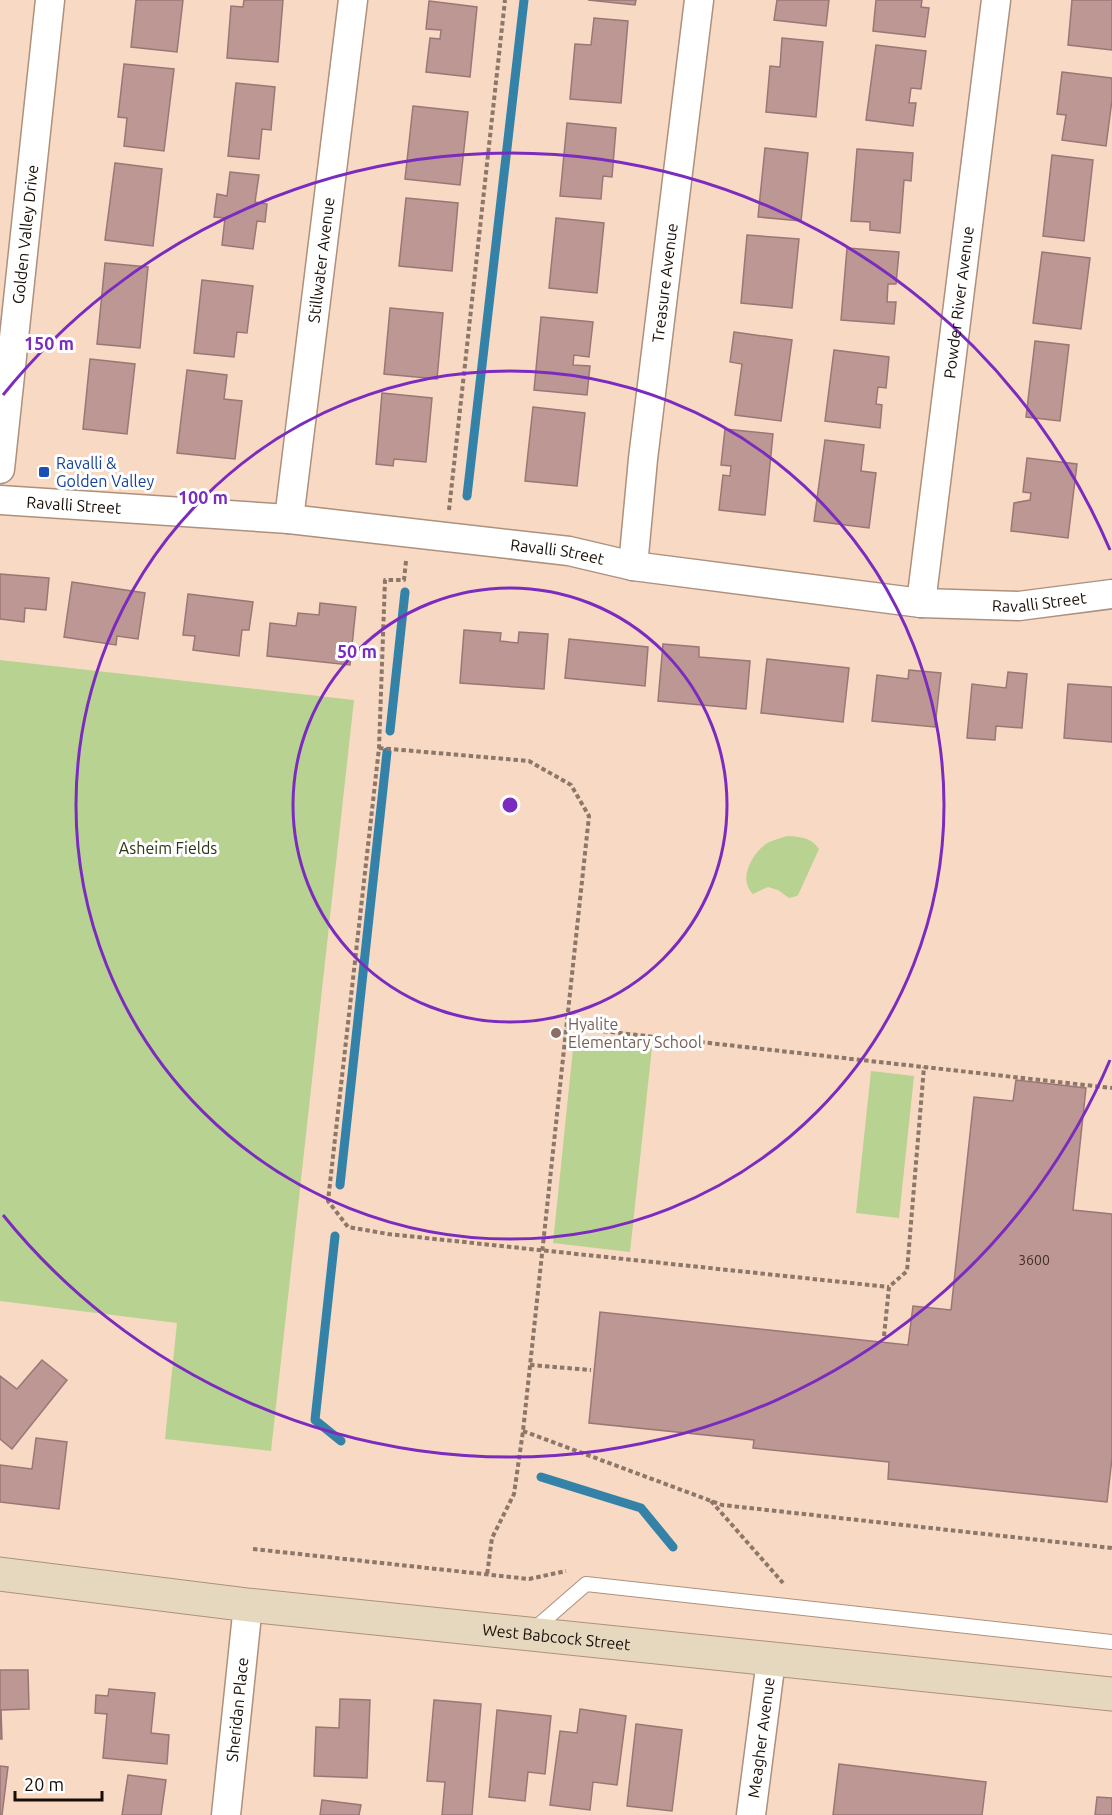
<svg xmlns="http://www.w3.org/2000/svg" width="1112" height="1815" font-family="Ubuntu,sans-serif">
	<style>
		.green { fill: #b8d291 }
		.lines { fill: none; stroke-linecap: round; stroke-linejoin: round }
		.stream { stroke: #3482a7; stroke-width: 9 }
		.building { fill: #bc9794; stroke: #9a7775; stroke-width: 1.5 }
		.lane-casing { stroke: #ad907d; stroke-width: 16 }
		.street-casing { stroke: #ad907d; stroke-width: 31 }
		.secondary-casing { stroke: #ad907d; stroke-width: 35 }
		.path { stroke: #8c7769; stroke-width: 4; stroke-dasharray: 4.5 3; stroke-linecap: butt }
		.lane { stroke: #fff; stroke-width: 14 }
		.street { stroke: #fff; stroke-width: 28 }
		.secondary { stroke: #e6d8bf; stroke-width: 33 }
		.ring { fill: none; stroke: #7b2cbf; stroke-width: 3 }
		.transit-dot { fill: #1a4fb4; stroke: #fff; stroke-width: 2 }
		.education-dot { fill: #8d6e63; stroke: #fff; stroke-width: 2 }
		.labels { text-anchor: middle; stroke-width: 6; stroke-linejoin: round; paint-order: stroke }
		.number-label { font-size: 14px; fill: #41302a }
		.street-label { font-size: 16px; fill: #180e07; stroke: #fff }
		.transit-label { font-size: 16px; fill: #164399; stroke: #fff; text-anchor: start }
		.park-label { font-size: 16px; fill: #2a3710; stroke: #fff }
		.education-label { font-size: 16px; fill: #785e54; stroke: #fff; text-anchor: start }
		.centre { fill: #7b2cbf; stroke: #fff; stroke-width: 3 }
		.ring-label { font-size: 18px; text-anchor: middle; font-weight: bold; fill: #7b2cbf; stroke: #fff; stroke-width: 6; stroke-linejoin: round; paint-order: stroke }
	</style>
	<rect width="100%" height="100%" fill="#f8d9c4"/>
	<g class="green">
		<path d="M0 660 354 700 271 1451 165 1439 177 1323 0 1301Z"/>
		<path d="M787 836C800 837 811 837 819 849L799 893 797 896 789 898 778 890 768 887 753 894C737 879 753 851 769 842 774 840 781 838 787 836Z"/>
		<path d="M574 1039 652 1047 630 1252 553 1243Z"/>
		<path d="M871 1071 914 1076 899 1218 856 1213Z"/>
	</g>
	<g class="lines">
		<g class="stream">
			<path d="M467 496 524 0"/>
			<path d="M390 731 405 592"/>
			<path d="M340 1185 387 752"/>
			<path d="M335 1236 315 1420 341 1441"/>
			<path d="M541 1477 641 1508 673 1547"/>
		</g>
	</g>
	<g class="building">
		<path d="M136 0H183L177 52 131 47Z"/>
		<path d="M244 0H283L278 62 227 58 231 6 243 7Z"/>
		<path d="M588 0H636L635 5Z"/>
		<path d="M777 0H829L826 26 774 20Z"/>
		<path d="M876 0H922L921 7 929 8 925 37 873 31Z"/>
		<path d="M1072 0H1112V50L1068 45Z"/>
		<path d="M429 1 477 7 470 77 426 72 430 38 440 39 441 30 426 29Z"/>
		<path d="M594 18 628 21 621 103 570 99 575 44 591 45Z"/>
		<path d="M782 38 823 42 816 117 766 112 770 66 780 67Z"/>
		<path d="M876 45 926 51 921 89 911 88 909 103H916L913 126 866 120Z"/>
		<path d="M124 64 174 69 164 151 124 146 127 118 118 117Z"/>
		<path d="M1062 72 1112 78V100L1106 146 1062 140 1066 115 1057 114Z"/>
		<path d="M236 83 275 87 271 130 262 129 259 159 228 156Z"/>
		<path d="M413 106 468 112 460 185 405 179Z"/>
		<path d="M567 123 616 128 612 177 603 176 601 199 560 196Z"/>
		<path d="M765 148 808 153 801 221 758 217Z"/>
		<path d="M857 149 913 153 911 181 904 180 900 233 870 230V222L851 221Z"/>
		<path d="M1052 155 1093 160 1084 241 1043 236Z"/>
		<path d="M115 163 162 169 153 246 105 240Z"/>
		<path d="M230 172 259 175 255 202 267 204 265 222 257 221 253 249 222 245 225 218 214 217 217 194 227 196Z"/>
		<path d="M406 198 458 203 452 271 399 266Z"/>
		<path d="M556 218 604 223 597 293 549 288Z"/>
		<path d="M747 235 799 239 792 308 741 303Z"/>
		<path d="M847 248 899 252 896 284H888L887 302H896L894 324 841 320Z"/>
		<path d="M1042 252 1090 258 1081 329 1033 323Z"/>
		<path d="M105 263 148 267 140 348 97 344Z"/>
		<path d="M202 280 253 286 247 333 237 332 234 357 194 353Z"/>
		<path d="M390 308 443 313 437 379 384 374Z"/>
		<path d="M541 317 593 322 589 357 574 355 573 365 590 366 587 395 534 390Z"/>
		<path d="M734 332 792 340 781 421 735 415 742 364 730 362Z"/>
		<path d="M1035 341 1069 345 1060 421 1026 417Z"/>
		<path d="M834 350 889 357 886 388 878 387 876 404 882 405 880 428 825 421Z"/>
		<path d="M90 359 135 364 127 434 83 429Z"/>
		<path d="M187 370 227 375 224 399 242 401 235 459 177 453Z"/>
		<path d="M382 393 432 398 426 462 394 459 393 466 376 464Z"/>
		<path d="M533 407 585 413 577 486 525 481Z"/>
		<path d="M725 429 773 434 765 515 719 510 723 475 730 476 731 466 721 465Z"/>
		<path d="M825 440 864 445 861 471 876 473 869 528 814 521Z"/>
		<path d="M1027 458 1077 464 1068 538 1011 531 1014 503 1030 500 1031 493 1023 492Z"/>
		<path d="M0 574 49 578 46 610 25 608 24 622 0 619Z"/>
		<path d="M72 582 145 593 138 639 117 636 116 645 64 637Z"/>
		<path d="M188 594 253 602 249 630H242L239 656 193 650 195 636 183 635Z"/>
		<path d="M320 603 356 607 350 665 267 656 270 623 296 626 298 613 319 615Z"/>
		<path d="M464 630 501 633 500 641 518 643 519 632 548 634 544 689 460 683Z"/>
		<path d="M569 639 648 647 645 686 565 678Z"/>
		<path d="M663 644 699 647V657L750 661 746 709 658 701Z"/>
		<path d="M767 659 849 668 843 722 761 713Z"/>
		<path d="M909 670 941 673 935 727 872 721 877 675 908 679Z"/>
		<path d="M1008 672 1027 674 1022 728 996 726 995 740 967 738 972 684 1006 688Z"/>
		<path d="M1068 684 1112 687V742L1064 738Z"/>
		<path d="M1016 1080 1086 1088 1073 1210 1112 1214V1458L1107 1502 888 1479 889 1462 753 1448 754 1440 589 1423 600 1312 908 1345 913 1306 951 1310 974 1097 1013 1101Z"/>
		<path d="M42 1360 67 1380 12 1449 0 1439V1376L17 1389Z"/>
		<path d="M36 1438 67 1442 59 1509 0 1502V1465L32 1469Z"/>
		<path d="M0 1670H28L29 1709 1 1710 2 1739H0Z"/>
		<path d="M109 1689 155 1693 151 1733 169 1735 167 1764 103 1758 107 1714 95 1713 96 1695 108 1696Z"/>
		<path d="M340 1699 370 1700 367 1778 314 1776 316 1727 339 1728Z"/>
		<path d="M434 1700 481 1704 472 1815H442L445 1782 427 1781Z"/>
		<path d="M580 1709 626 1716 617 1785 593 1782 590 1810 550 1805 560 1731 577 1733Z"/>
		<path d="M497 1710 551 1716 545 1774 528 1772 525 1801 489 1797Z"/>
		<path d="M636 1724 682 1730 672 1811 627 1806Z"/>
		<path d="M839 1764 986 1782 982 1815H833Z"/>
		<path d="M0 1766 8 1767 2 1815H0Z"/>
		<path d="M128 1775 166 1780 161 1815H122Z"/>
		<path d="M1097 1797 1112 1798V1815H1095Z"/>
		<path d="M322 1800 361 1805 359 1815H320Z"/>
	</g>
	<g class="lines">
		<g class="lane-casing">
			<path id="lane" d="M532 1631 586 1584 1112 1642"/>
		</g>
		<g class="street-casing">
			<g id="street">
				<path id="s1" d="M0 469 50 0"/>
				<path id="s2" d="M0 500 289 519 569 551 633 566 921 603 1019 606 1112 594"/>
				<path id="s3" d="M289 519 353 0"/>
				<path id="s4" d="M633 566 643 459 699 0"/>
				<path id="s5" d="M921 603 996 0"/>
				<path id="s6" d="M226 1815 248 1605"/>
				<path id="s7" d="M751 1815 771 1660"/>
			</g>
		</g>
		<g class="secondary-casing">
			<g id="secondary">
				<path id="s8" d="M0 1574 248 1605 1112 1694"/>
			</g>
		</g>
		<g class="path">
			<path d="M449 510 505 0"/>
			<path d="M406 561 404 580H385L379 748 328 1201 348 1227 388 1234 889 1287"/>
			<path d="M379 748 529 761 571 785 589 816 523 1431 514 1494 492 1538 487 1575"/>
			<path d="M566 1027 1112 1088"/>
			<path d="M884 1336 889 1287 907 1271 924 1067"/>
			<path d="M530 1365 591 1370"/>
			<path d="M523 1431 722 1505 1112 1548"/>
			<path d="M711 1501 783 1583"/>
			<path d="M253 1549 529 1579 566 1571"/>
		</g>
		<use href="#lane" class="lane"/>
		<use href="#street" class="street"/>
		<use href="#secondary" class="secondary"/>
	</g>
	<g class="ring">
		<circle cx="510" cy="805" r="217"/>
		<circle cx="510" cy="805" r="434"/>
		<path d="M1110 1060A652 652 0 0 1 3 1215M3 395A652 652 0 0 1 1110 550"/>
	</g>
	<rect class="transit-dot" x="38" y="466" width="12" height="12" rx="3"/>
	<circle class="education-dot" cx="556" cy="1033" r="6"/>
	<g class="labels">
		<g class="number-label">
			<text x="1034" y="1265">3600</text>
		</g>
		<g class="street-label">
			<text dy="6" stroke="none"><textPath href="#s1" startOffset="236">Golden Valley Drive</textPath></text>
			<text dy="6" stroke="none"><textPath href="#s3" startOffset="261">Stillwater Avenue</textPath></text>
			<text dy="6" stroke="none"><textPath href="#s4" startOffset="285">Treasure Avenue</textPath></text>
			<text dy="6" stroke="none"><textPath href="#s5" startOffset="303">Powder River Avenue</textPath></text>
			<text dy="6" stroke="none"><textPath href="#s2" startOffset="74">Ravalli Street</textPath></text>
			<text dy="6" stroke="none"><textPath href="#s2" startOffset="560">Ravalli Street</textPath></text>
			<text dy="6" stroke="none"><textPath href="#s2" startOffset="1046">Ravalli Street</textPath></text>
			<text dy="6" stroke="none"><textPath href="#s8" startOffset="560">West Babcock Street</textPath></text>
			<text dy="6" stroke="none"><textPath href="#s6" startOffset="106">Sheridan Place</textPath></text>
			<text dy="6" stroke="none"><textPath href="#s7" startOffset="78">Meagher Avenue</textPath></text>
		</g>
		<g class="transit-label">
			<text x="56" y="469">Ravalli &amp;<tspan x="56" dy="18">Golden Valley</tspan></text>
		</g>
		<g class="park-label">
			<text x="168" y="854">Asheim Fields</text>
		</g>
		<g class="education-label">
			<text x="568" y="1030">Hyalite<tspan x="568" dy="18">Elementary School</tspan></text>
		</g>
	</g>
	<circle cx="510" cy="805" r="9" class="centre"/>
	<g class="ring-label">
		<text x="49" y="350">150 m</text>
		<text x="203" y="504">100 m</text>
		<text x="357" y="658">50 m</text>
	</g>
	<path d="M15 1791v9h87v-9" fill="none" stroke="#180e07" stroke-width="3"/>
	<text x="24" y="1791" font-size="18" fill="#180e07" stroke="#ffffff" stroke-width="4.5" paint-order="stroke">20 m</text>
</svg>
